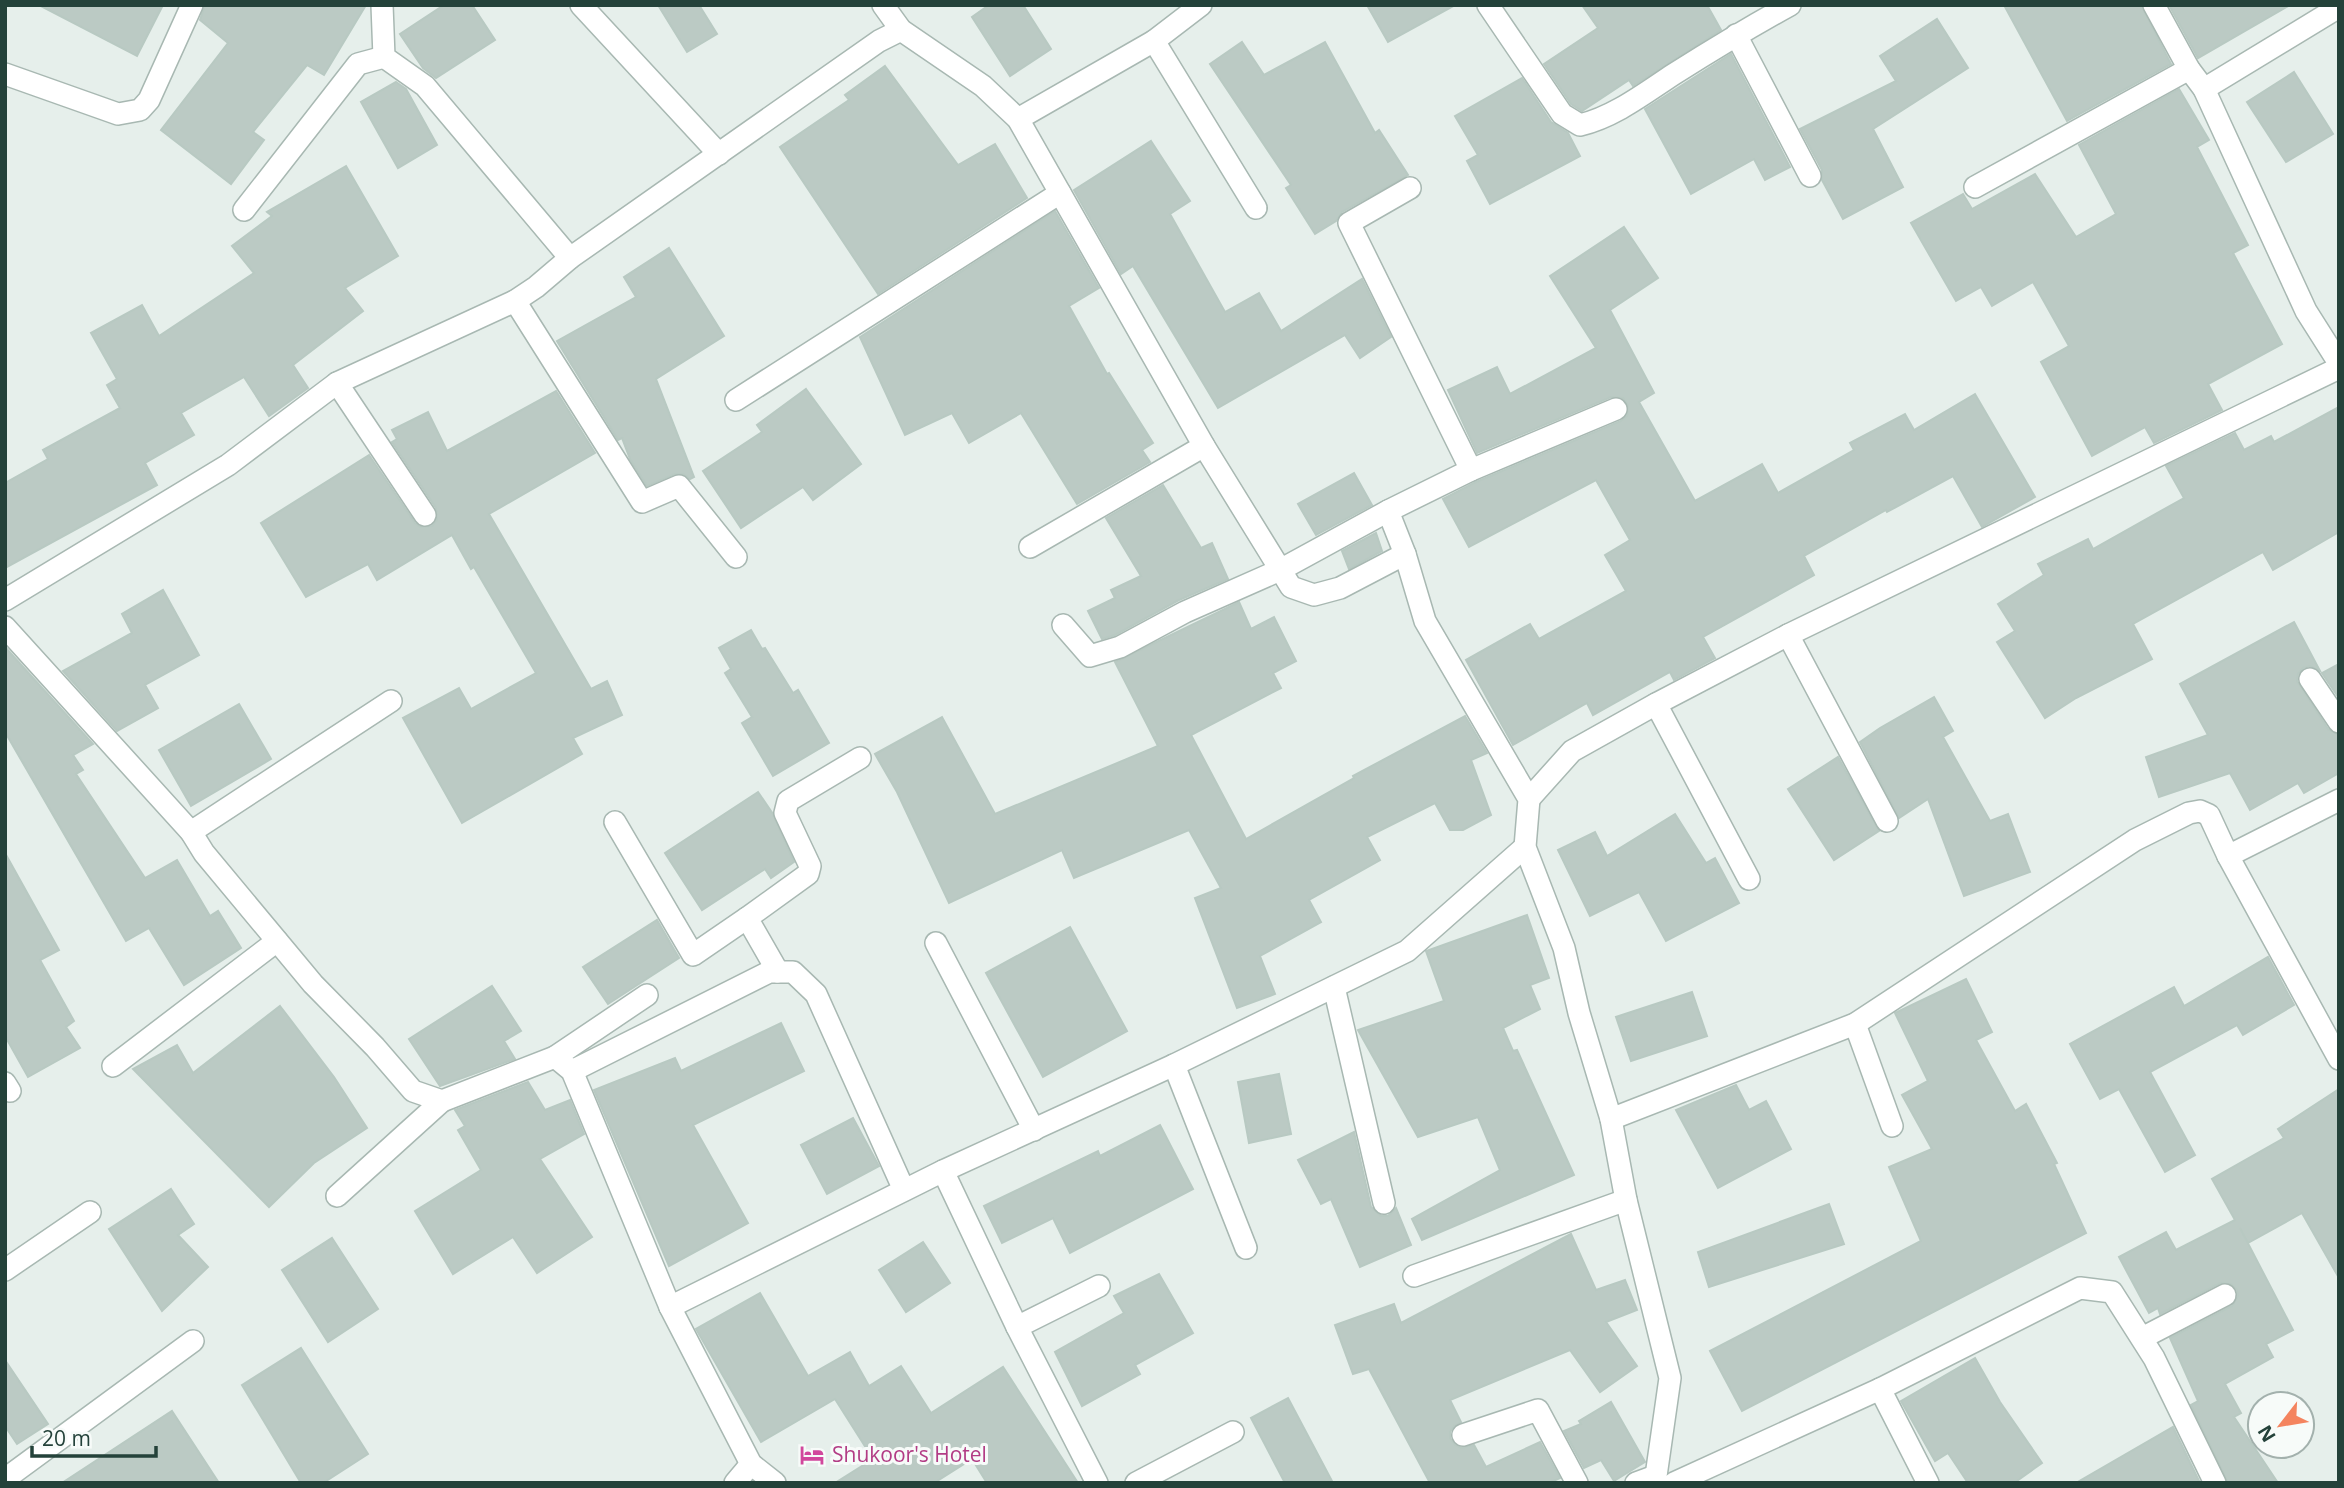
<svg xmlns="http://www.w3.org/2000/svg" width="2344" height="1488" font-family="'Open Sans',sans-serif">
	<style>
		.building { fill: #bbcac4; stroke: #b8c9c2; stroke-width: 2 }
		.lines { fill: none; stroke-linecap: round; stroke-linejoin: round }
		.minor-casing { stroke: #a8b8b2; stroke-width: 24 }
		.minor { stroke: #fff; stroke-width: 21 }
		.labels { text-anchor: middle; stroke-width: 6; stroke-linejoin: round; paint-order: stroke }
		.hotel-label { font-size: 21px; fill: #b23c85; stroke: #f7fbf9; text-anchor: start }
	</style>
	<rect width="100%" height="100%" fill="#e6efeb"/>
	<g class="building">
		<path d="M39 5H163L137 56Z"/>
		<path d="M205 5H366L324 75 307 65 253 132 264 140 231 184 161 130 228 43 200 20Z"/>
		<path d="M444 5H472L495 40 436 78 423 68 400 34Z"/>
		<path d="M658 5H699L717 34 687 52Z"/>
		<path d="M989 5H1023L1051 49 1010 76 972 17Z"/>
		<path d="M1367 5H1455L1388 42Z"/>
		<path d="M1582 5H1707L1721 30 1633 86 1629 80 1582 111 1571 104 1544 64 1598 28Z"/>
		<path d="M2004 5H2141L2171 64 2067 121Z"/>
		<path d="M2169 5H2290L2198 58Z"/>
		<path d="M1937 19 1968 68 1873 129 1903 187 1843 219 1822 180V170L1800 129 1896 81 1880 56Z"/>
		<path d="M1242 42 1264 75 1325 42 1375 133 1379 130 1408 175 1342 212 1336 221 1315 234 1286 188 1291 185 1210 64Z"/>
		<path d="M1731 54 1790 167 1765 180 1754 159 1691 194 1645 109Z"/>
		<path d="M885 66 958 165 995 144 1027 198 878 294 780 147 849 100 845 95Z"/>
		<path d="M2294 72 2333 134 2286 162 2247 102Z"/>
		<path d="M1522 78 1551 122 1568 133 1580 156 1490 204 1467 161 1478 155 1455 116Z"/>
		<path d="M396 82 406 89 437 145 398 168 361 102Z"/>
		<path d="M2179 89 2209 140 2197 147 2248 245 2233 253 2282 344 2208 384 2222 410 2154 443 2145 427 2092 456 2041 362 2069 346 2033 282 1992 306 1981 287 1956 301 1911 223 1963 194 1972 209 2035 174 2076 237 2116 214 2079 145Z"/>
		<path d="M1151 141 1190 201 1170 214 1225 312 1259 293 1281 331 1362 279 1391 337 1360 358 1345 335 1218 408 1133 266 1121 274 1074 190Z"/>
		<path d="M346 166 398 256 345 288 363 311 293 365 308 388 269 416 244 377 181 413 194 435 145 463 157 485 5 568V483L48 459 43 450 120 408 107 385 117 379 91 333 142 305 159 336 254 273 232 246 272 216 267 212Z"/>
		<path d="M1055 211 1099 288 1069 306 1107 374 1109 373 1153 443 1142 450 1150 462 1077 504 1021 413 969 443 952 413 905 435 860 337Z"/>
		<path d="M1624 227 1658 278 1610 310 1654 393 1639 402 1695 501 1762 464 1778 493 1854 450 1850 443 1905 414 1914 430 1975 394 2035 497 1982 527 1953 476 1887 512 1886 510 1804 556 1814 575 1703 637 1715 658 1674 680 1670 672 1593 715 1587 703 1513 745 1466 660 1530 624 1539 639 1626 591 1605 555 1630 540 1596 480 1469 547 1443 499 1476 482 1621 421 1627 416 1628 405 1623 398 1611 397 1477 453 1448 390 1497 367 1510 394 1596 348 1550 276Z"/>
		<path d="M669 248 724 336 656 379 694 477 690 479 683 474H675L647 486 630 459 622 438 618 440 557 341 636 297 624 277Z"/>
		<path d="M806 389 861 464 813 500 803 487 741 528 703 471 762 432 757 425Z"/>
		<path d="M556 391 595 453 489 514 591 689 607 681 622 715 573 738 582 754 462 823 403 718 459 688 471 709 536 673 474 567 471 569 452 535 377 580 368 564 306 597 261 523 369 455 415 523 420 527 432 526 437 520 436 508 392 442 397 439 392 430 428 412 447 451Z"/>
		<path d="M2339 407V532L2273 570 2263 552 2133 624 2152 659 2076 698 2045 718 1997 642 2015 631 1998 604 2044 575 2038 564 2088 539 2093 549 2184 498 2166 466 2235 433 2244 450 2271 436 2274 442Z"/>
		<path d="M1354 473 1372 505 1316 535 1298 504Z"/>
		<path d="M1163 485 1201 548 1212 543 1228 579 1179 600 1115 635 1102 639 1088 611 1115 598 1111 590 1141 576 1106 518Z"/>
		<path d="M1376 533 1382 551 1349 569 1342 551Z"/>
		<path d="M163 590 199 655 145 685 158 708 117 731 63 671 132 633 122 614Z"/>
		<path d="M1239 602 1251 629 1274 617 1296 661 1273 673 1281 688 1191 735 1246 839 1354 778 1353 776 1465 716 1487 753 1471 760 1491 815 1463 830H1450L1435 803 1367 837 1380 860 1309 900 1321 922 1260 956 1275 994 1237 1008 1195 898 1221 888 1189 830 1074 878 1062 850 949 903 897 792 875 754 942 717 995 814 1158 746 1115 662Z"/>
		<path d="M2294 622 2320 671 2310 666 2303 668 2298 674 2297 681 2328 729 2339 735V773L2304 793 2298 783 2250 810 2230 773 2159 797 2146 757 2208 735 2180 684Z"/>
		<path d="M751 630 762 649 765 648 793 693 798 690 829 743 773 776 742 723 752 717 725 673 731 669 719 648Z"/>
		<path d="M5 647 93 744 73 755 83 770 76 774 145 878 177 860 210 916 218 911 241 948 184 985 149 928 126 941 5 732Z"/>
		<path d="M2339 664V698L2322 673Z"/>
		<path d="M1934 697 1953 731 1943 737 1990 821 2008 814 2030 872 1964 896 1928 799 1899 818 1860 742 1880 728Z"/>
		<path d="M239 704 271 759 191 806 159 750Z"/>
		<path d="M1838 757 1879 831 1834 860 1788 789Z"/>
		<path d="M758 792 773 814 794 862 771 878 765 869 702 910 665 853Z"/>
		<path d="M1675 814 1706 863 1715 858 1739 903 1666 941 1639 892 1590 916 1558 850 1595 832 1607 856Z"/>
		<path d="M5 853 59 950 40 960 74 1021 66 1027 80 1048 28 1077 5 1036Z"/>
		<path d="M1527 915 1549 978 1530 985 1540 1009 1503 1028 1513 1051 1517 1050 1574 1175 1422 1240 1412 1219 1500 1170 1478 1117 1418 1137 1358 1030 1444 1001 1426 951Z"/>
		<path d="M657 920 679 958 608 1004 583 967Z"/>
		<path d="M1070 927 1127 1031 1043 1077 986 973Z"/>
		<path d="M2268 957 2294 1005 2243 1035 2237 1025 2150 1072 2195 1155 2165 1172 2119 1089 2100 1099 2070 1044 2174 987 2184 1006Z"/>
		<path d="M1966 979 1992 1032 1976 1040 2015 1111 2026 1104 2057 1163 2054 1164 2086 1233 1742 1411 1710 1351 1921 1241 1889 1167 1932 1149 1902 1095 1928 1081 1895 1013Z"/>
		<path d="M492 986 521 1031 504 1041 515 1059 440 1086 409 1039Z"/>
		<path d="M1692 992 1707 1036 1631 1061 1616 1017Z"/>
		<path d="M280 1006 334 1077 367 1128 314 1163 269 1207 133 1069 177 1045 193 1073Z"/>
		<path d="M781 1023 804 1071 693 1125 748 1223 669 1266 594 1090 675 1058 681 1071Z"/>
		<path d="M1279 1074 1291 1134 1249 1143 1238 1082Z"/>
		<path d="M528 1082 545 1110 570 1100 584 1134 540 1159 592 1237 537 1273 513 1237 453 1274 415 1211 481 1170 458 1130 465 1126 455 1110Z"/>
		<path d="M1736 1085 1749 1110 1766 1101 1791 1149 1718 1188 1676 1110Z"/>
		<path d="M2339 1089V1278L2302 1213 2248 1243 2240 1228 2293 1330 2266 1344 2273 1357 2225 1384 2241 1413 2234 1417 2278 1483H2228L2191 1405 2198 1401 2170 1338 2232 1306 2238 1296 2237 1290 2231 1284 2220 1283 2160 1314 2158 1308 2149 1313 2119 1257 2166 1232 2176 1250 2235 1220 2212 1179 2284 1138 2278 1129Z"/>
		<path d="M853 1118 879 1166 827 1194 801 1145Z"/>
		<path d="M1160 1125 1193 1189 1070 1253 1053 1218 1002 1243 984 1206 1098 1151 1100 1156Z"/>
		<path d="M1354 1132 1371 1207 1381 1216H1388L1396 1208 1411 1245 1360 1267 1331 1199 1321 1204 1298 1160Z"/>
		<path d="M171 1189 194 1224 178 1235 208 1267 162 1311 109 1229Z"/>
		<path d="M1829 1204 1844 1244 1709 1287 1698 1252Z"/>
		<path d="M1571 1234 1596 1290 1625 1280 1637 1310 1606 1322 1637 1366 1600 1392 1570 1350 1450 1400 1461 1422 1454 1426 1450 1432V1438L1455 1445 1461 1448 1474 1445 1486 1467 1540 1442 1560 1478 1549 1483H1430L1369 1369 1353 1374 1335 1325 1394 1304 1401 1323Z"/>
		<path d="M332 1238 378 1309 328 1342 282 1270Z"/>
		<path d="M923 1242 950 1283 906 1312 879 1270Z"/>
		<path d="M1159 1274 1193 1333 1135 1365 1140 1374 1082 1406 1055 1352 1124 1313 1114 1296Z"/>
		<path d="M760 1293 808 1376 850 1352 869 1386 901 1366 931 1413 1003 1367 1078 1483H987L972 1459 934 1483H835L873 1459 835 1399 761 1442 696 1329Z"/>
		<path d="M301 1348 368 1454 323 1483H301L242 1385Z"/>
		<path d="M1975 1358 2000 1402 2042 1463 2014 1483H1968L1948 1453 1935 1461 1901 1401Z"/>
		<path d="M5 1360 48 1424 17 1444 5 1426Z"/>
		<path d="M1288 1398 1333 1483H1285L1251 1418Z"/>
		<path d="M1611 1402 1645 1462 1614 1481 1601 1460 1584 1468 1564 1431 1581 1424 1579 1421Z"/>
		<path d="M172 1411 219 1483H62Z"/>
		<path d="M2173 1427 2200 1483H2076Z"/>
	</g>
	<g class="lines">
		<g class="minor-casing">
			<g id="minor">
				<path d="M382 5 384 57 425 86 570 258"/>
				<path d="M581 5 719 154"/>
				<path d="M883 5 901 30 983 86 1018 119 1204 446 1291 587 1314 595 1340 588 1405 554 1425 621 1529 799 1525 847 1564 948 1579 1013 1611 1119 1626 1200 1670 1378 1655 1483"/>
				<path d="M1488 5 1562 114 1580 125C1614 117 1645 93 1674 74 1712 50 1750 27 1790 5"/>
				<path d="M2154 5 2189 69 2204 89 2306 311 2339 363"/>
				<path d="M1736 35 1810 176"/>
				<path d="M1154 41 1256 208"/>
				<path d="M5 74 118 114 140 110 149 100 192 5"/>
				<path d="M2204 89 2339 7"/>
				<path d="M1018 119 1154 41 1201 5"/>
				<path d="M1975 187 2189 69"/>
				<path d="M1410 188 1349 223 1471 470"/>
				<path d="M244 210 358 64 384 57"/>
				<path d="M515 301 642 502 679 486 736 557"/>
				<path d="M337 383 425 515"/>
				<path d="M736 400 1060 193"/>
				<path d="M1030 547 1204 446"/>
				<path d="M1405 554 1388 511 1471 470 1616 409"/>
				<path d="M5 600 228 465 337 383 515 301 536 287 570 258 879 41 901 30"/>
				<path d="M1063 625 1090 656 1120 647 1185 612 1280 570 1388 511"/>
				<path d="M5 627 191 832 204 853 313 984 375 1047 413 1091 442 1101 555 1057 572 1071 670 1307 751 1464 775 1483"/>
				<path d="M1788 635 1887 821"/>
				<path d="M2310 679 2339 722"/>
				<path d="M1656 704 1749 879"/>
				<path d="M1529 799 1572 751 1656 704 1788 635 2339 368"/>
				<path d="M615 822 693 955 747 918"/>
				<path d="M191 832 391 701"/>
				<path d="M2228 856 2339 800"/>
				<path d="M936 943 1034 1130"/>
				<path d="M778 972 747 918 808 874 810 866 785 813 788 801 860 758"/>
				<path d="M1334 987 1384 1203"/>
				<path d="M1855 1024 1892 1126"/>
				<path d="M555 1057 647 995"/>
				<path d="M1174 1065 1246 1248"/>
				<path d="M113 1066 277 941"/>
				<path d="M572 1071 769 972H793L816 994 904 1190"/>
				<path d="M5 1083 10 1091"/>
				<path d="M1611 1119 1855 1024 2135 840 2189 813 2200 811 2209 815 2228 856 2339 1059"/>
				<path d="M943 1171 1017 1327 1097 1483"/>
				<path d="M337 1196 442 1101"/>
				<path d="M5 1270 90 1212"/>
				<path d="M1414 1276 1626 1200"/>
				<path d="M670 1307 943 1171 1174 1065 1407 951 1525 847"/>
				<path d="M1017 1327 1099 1286"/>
				<path d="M2142 1338 2225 1295"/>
				<path d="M1880 1389 1928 1483"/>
				<path d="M1463 1435 1538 1410 1577 1483"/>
				<path d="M5 1479 193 1341"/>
				<path d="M735 1483 751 1464"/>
				<path d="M1136 1483 1233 1432"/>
				<path d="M1636 1483 1655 1476"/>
				<path d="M1674 1483 1880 1389 2080 1288 2112 1292 2154 1358 2215 1483"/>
			</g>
		</g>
		<use href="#minor" class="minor"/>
	</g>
	<defs>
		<g id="hotel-bare" transform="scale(1.89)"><path d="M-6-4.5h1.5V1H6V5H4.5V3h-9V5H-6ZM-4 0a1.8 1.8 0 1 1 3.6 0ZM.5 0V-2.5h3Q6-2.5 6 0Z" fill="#d1479c" stroke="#f7fbf9" stroke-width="2.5" paint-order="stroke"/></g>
	</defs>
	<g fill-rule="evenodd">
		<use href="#hotel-bare" x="812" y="1455"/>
	</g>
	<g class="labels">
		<g class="hotel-label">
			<text x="832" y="1462">Shukoor's Hotel</text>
		</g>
	</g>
	<rect width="2344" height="1488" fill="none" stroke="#24423a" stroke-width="14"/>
	<g transform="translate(2281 1425) rotate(239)"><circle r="33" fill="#f7fbf9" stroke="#a3b1ad" stroke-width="2"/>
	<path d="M0-5L12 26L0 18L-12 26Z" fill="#f4845f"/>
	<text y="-10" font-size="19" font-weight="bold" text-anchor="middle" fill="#24423a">N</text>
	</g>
	<path d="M32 1446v10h124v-10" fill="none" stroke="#24423a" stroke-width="3.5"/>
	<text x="42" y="1446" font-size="21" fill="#24423a" stroke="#f7fbf9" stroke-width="5" paint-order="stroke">20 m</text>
</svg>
